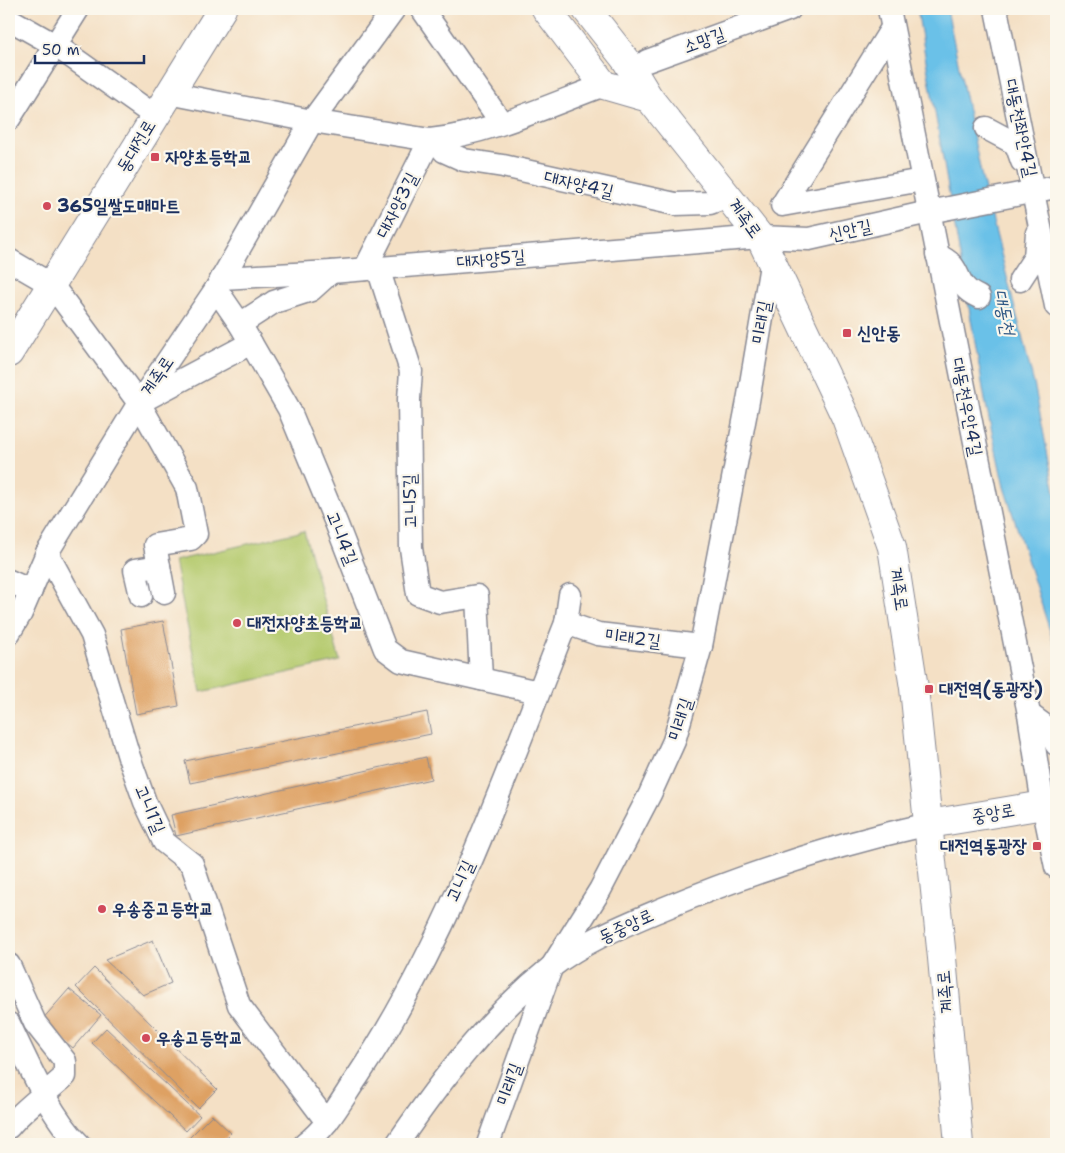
<svg xmlns="http://www.w3.org/2000/svg" width="1065" height="1153" font-family="'Shantell Sans','Poor Story',sans-serif">
	<style>
		.green { fill: #b6cb70; stroke: #687d67 }
		.water { fill: #6bc1e8; stroke: #4378a3 }
		.building { fill: #dea164 }
		.lines { fill: none; stroke-linecap: round; stroke-linejoin: round }
		.minor-casing { stroke: #888892; stroke-width: 25 }
		.major-casing { stroke: #888892; stroke-width: 30 }
		.minor { stroke: #fff; stroke-width: 22 }
		.major { stroke: #fff; stroke-width: 28 }
		.poi-dot { fill: #d1495b; stroke: #fbf7ec; stroke-width: 2 }
		.labels { text-anchor: middle; stroke-width: 4.5; stroke-linejoin: round; paint-order: stroke }
		.street-label { font-size: 18px; fill: #1b2f5e; stroke: #fbf7ec }
		.poi-label { font-size: 18px; font-weight: bold; fill: #1b2f5e; stroke: #fbf7ec; text-anchor: start }
		.water-label { font-size: 19px; font-style: italic; fill: #335b87; stroke: #fbf7ec }
	</style>
	<rect width="100%" height="100%" fill="#fbf7ec"/>
	<filter id="ink" filterUnits="userSpaceOnUse"><feTurbulence type="fractalNoise" baseFrequency=".02" numOctaves="2"/><feDisplacementMap in="SourceGraphic" scale="10" xChannelSelector="R" yChannelSelector="G"/><feConvolveMatrix kernelMatrix="1 2 1 2 8 2 1 2 1" color-interpolation-filters="sRGB"/></filter>
	<filter id="wash" filterUnits="userSpaceOnUse"><feTurbulence type="fractalNoise" baseFrequency=".0096" numOctaves="4" result="noise"/><feDisplacementMap in="SourceGraphic" scale="20" xChannelSelector="R" yChannelSelector="G"/><feGaussianBlur stdDeviation="1.12" result="paint"/><feColorMatrix in="noise" values="0 0 0 0 0 0 0 0 0 0 0 0 0 0 0 0 0 1.4 0 .05"/><feComposite in="paint" operator="in"/></filter>
	<g filter="url(#wash)">
		<rect width="100%" height="100%" fill="#f4e0c5"/>
		<path class="green" d="M304 531 340 661 201 692 174 561Z"/>
		<path class="water" d="M917 9H947L982 178 1035 388 1056 498V650L1004 487 985 400Z"/>
		<g id="blocks">
			<g class="building">
				<path d="M163 621 179 706 136 714 121 629Z"/>
				<path d="M427 712 431 734 190 783 185 761Z"/>
				<path d="M426 757 431 779 176 836 171 815Z"/>
				<path d="M153 940 171 983 143 995 105 960Z"/>
				<path d="M94 968 217 1089 198 1108 76 987Z"/>
				<path d="M69 989 101 1015 73 1048 41 1021Z"/>
				<path d="M106 1028 200 1116 186 1131 92 1043Z"/>
				<path d="M212 1115 231 1133 220 1144H183Z"/>
			</g>
		</g>
	</g>
	<g filter="url(#ink)">
		<use href="#blocks" fill-opacity="0" stroke="#888892" stroke-width="1"/>
		<g class="lines">
			<g class="minor-casing">
				<g id="minor">
					<path d="M422 9 501 122"/>
					<path d="M889 9 1029 714 1043 805 1056 867"/>
					<path d="M996 9 1056 306"/>
					<path d="M9 19 55 45 155 116"/>
					<path d="M892 28 782 205 922 180"/>
					<path d="M647 61 790 9"/>
					<path d="M169 93 312 121 430 140C488 134 550 105 604 85"/>
					<path d="M9 119 78 9"/>
					<path d="M986 128 1016 144 1022 161"/>
					<path d="M436 140 444 151 464 160 503 166 675 204 710 203 729 196"/>
					<path d="M937 255C966 267 950 284 979 297"/>
					<path d="M9 260 52 285 139 403 187 488 196 534 191 539 155 545 164 593"/>
					<path d="M378 268 411 371 409 399 411 548 418 594 440 602 477 596 481 679"/>
					<path d="M365 269 430 140"/>
					<path d="M222 278 331 272 760 237 809 239 929 212 1056 187"/>
					<path d="M1020 280 1035 257 1037 233"/>
					<path d="M216 289 240 324 289 409 337 525 385 649 401 661 538 692"/>
					<path d="M240 324 274 302 311 290 331 272"/>
					<path d="M142 401 251 343"/>
					<path d="M47 553 92 635 129 757 145 802 164 842 192 864 239 1005 327 1122"/>
					<path d="M9 581 31 591"/>
					<path d="M141 596 135 570 159 566"/>
					<path d="M566 623 598 634 701 646"/>
					<path d="M9 633 21 613 47 553 139 403 216 289 312 121 394 9"/>
					<path d="M1029 714 1048 728 1056 744"/>
					<path d="M9 965 35 1023 65 1061V1076C47 1093 25 1107 9 1127"/>
					<path d="M9 1024C27 1061 50 1116 79 1144"/>
					<path d="M305 1144C328 1127 342 1099 358 1076 449 939 506 774 566 623L570 595"/>
					<path d="M397 1144C441 1080 489 1017 550 968 583 942 622 926 660 910 746 874 838 844 929 824"/>
					<path d="M488 1144 551 968 600 890 650 794 674 741 701 646 748 401 772 259"/>
				</g>
			</g>
			<g class="major-casing">
				<g id="major">
					<path d="M546 9 604 85 649 98"/>
					<path d="M586 9 626 60 649 98 760 237 846 418 892 547 914 688 942 958 959 1144"/>
					<path d="M9 353 222 9"/>
					<path d="M929 824 1056 803"/>
				</g>
			</g>
			<use href="#minor" class="minor"/>
			<use href="#major" class="major"/>
		</g>
	</g>
	<g class="poi-dot">
		<rect x="150" y="152" width="10" height="10" rx="2.5"/>
		<circle cx="47" cy="206" r="5"/>
		<rect x="842" y="328" width="10" height="10" rx="2.5"/>
		<circle cx="237" cy="623" r="5"/>
		<rect x="924" y="684" width="10" height="10" rx="2.5"/>
		<rect x="1032" y="841" width="10" height="10" rx="2.5"/>
		<circle cx="102" cy="909" r="5"/>
		<circle cx="146" cy="1038" r="5"/>
	</g>
	<g class="labels">
		<g class="street-label">
			<text transform="translate(704 40) rotate(-20)" y="6">소망길</text>
			<text transform="translate(1021 128) rotate(78)" y="6">대동천좌안4길</text>
			<text transform="translate(136 146) rotate(-59)" y="6">동대전로</text>
			<text transform="translate(579 184) rotate(13)" y="6">대자양4길</text>
			<text transform="translate(397 205) rotate(-63)" y="6">대자양3길</text>
			<text transform="translate(745 218) rotate(54)" y="6">계족로</text>
			<text transform="translate(850 230) rotate(-13)" y="6">신안길</text>
			<text transform="translate(491 259) rotate(-5)" y="6">대자양5길</text>
			<text transform="translate(761 322) rotate(-80)" y="6">미래길</text>
			<text transform="translate(157 376) rotate(-56)" y="6">계족로</text>
			<text transform="translate(967 407) rotate(79)" y="6">대동천우안4길</text>
			<text transform="translate(410 501) rotate(-91)" y="6">고니5길</text>
			<text transform="translate(342 538) rotate(68)" y="6">고니4길</text>
			<text transform="translate(899 589) rotate(81)" y="6">계족로</text>
			<text transform="translate(633 638) rotate(7)" y="6">미래2길</text>
			<text transform="translate(680 719) rotate(-72)" y="6">미래길</text>
			<text transform="translate(150 809) rotate(67)" y="6">고니1길</text>
			<text transform="translate(993 813) rotate(-10)" y="6">중앙로</text>
			<text transform="translate(460 881) rotate(-65)" y="6">고니길</text>
			<text transform="translate(626 926) rotate(-25)" y="6">동중앙로</text>
			<text transform="translate(945 992) rotate(-95)" y="6">계족로</text>
			<text transform="translate(509 1084) rotate(-70)" y="6">미래길</text>
		</g>
		<g class="poi-label">
			<text x="165" y="163">자양초등학교</text>
			<text x="57" y="212">365일쌀도매마트</text>
			<text x="857" y="339">신안동</text>
			<text x="247" y="629">대전자양초등학교</text>
			<text x="939" y="695">대전역(동광장)</text>
			<text x="1027" y="852" text-anchor="end">대전역동광장</text>
			<text x="112" y="915">우송중고등학교</text>
			<text x="156" y="1044">우송고등학교</text>
		</g>
		<g class="water-label">
			<text transform="translate(1005 312) rotate(79)" y="7">대동천</text>
		</g>
	</g>
	<rect width="1065" height="1153" fill="none" stroke="#fbf7ec" stroke-width="30"/>
	<path d="M35 55v8h109v-8" fill="none" stroke="#1b2f5e" stroke-width="2.5"/>
	<text x="42" y="55" font-size="15" fill="#1b2f5e" stroke="#fbf7ec" stroke-width="4" paint-order="stroke">50 m</text>
</svg>
